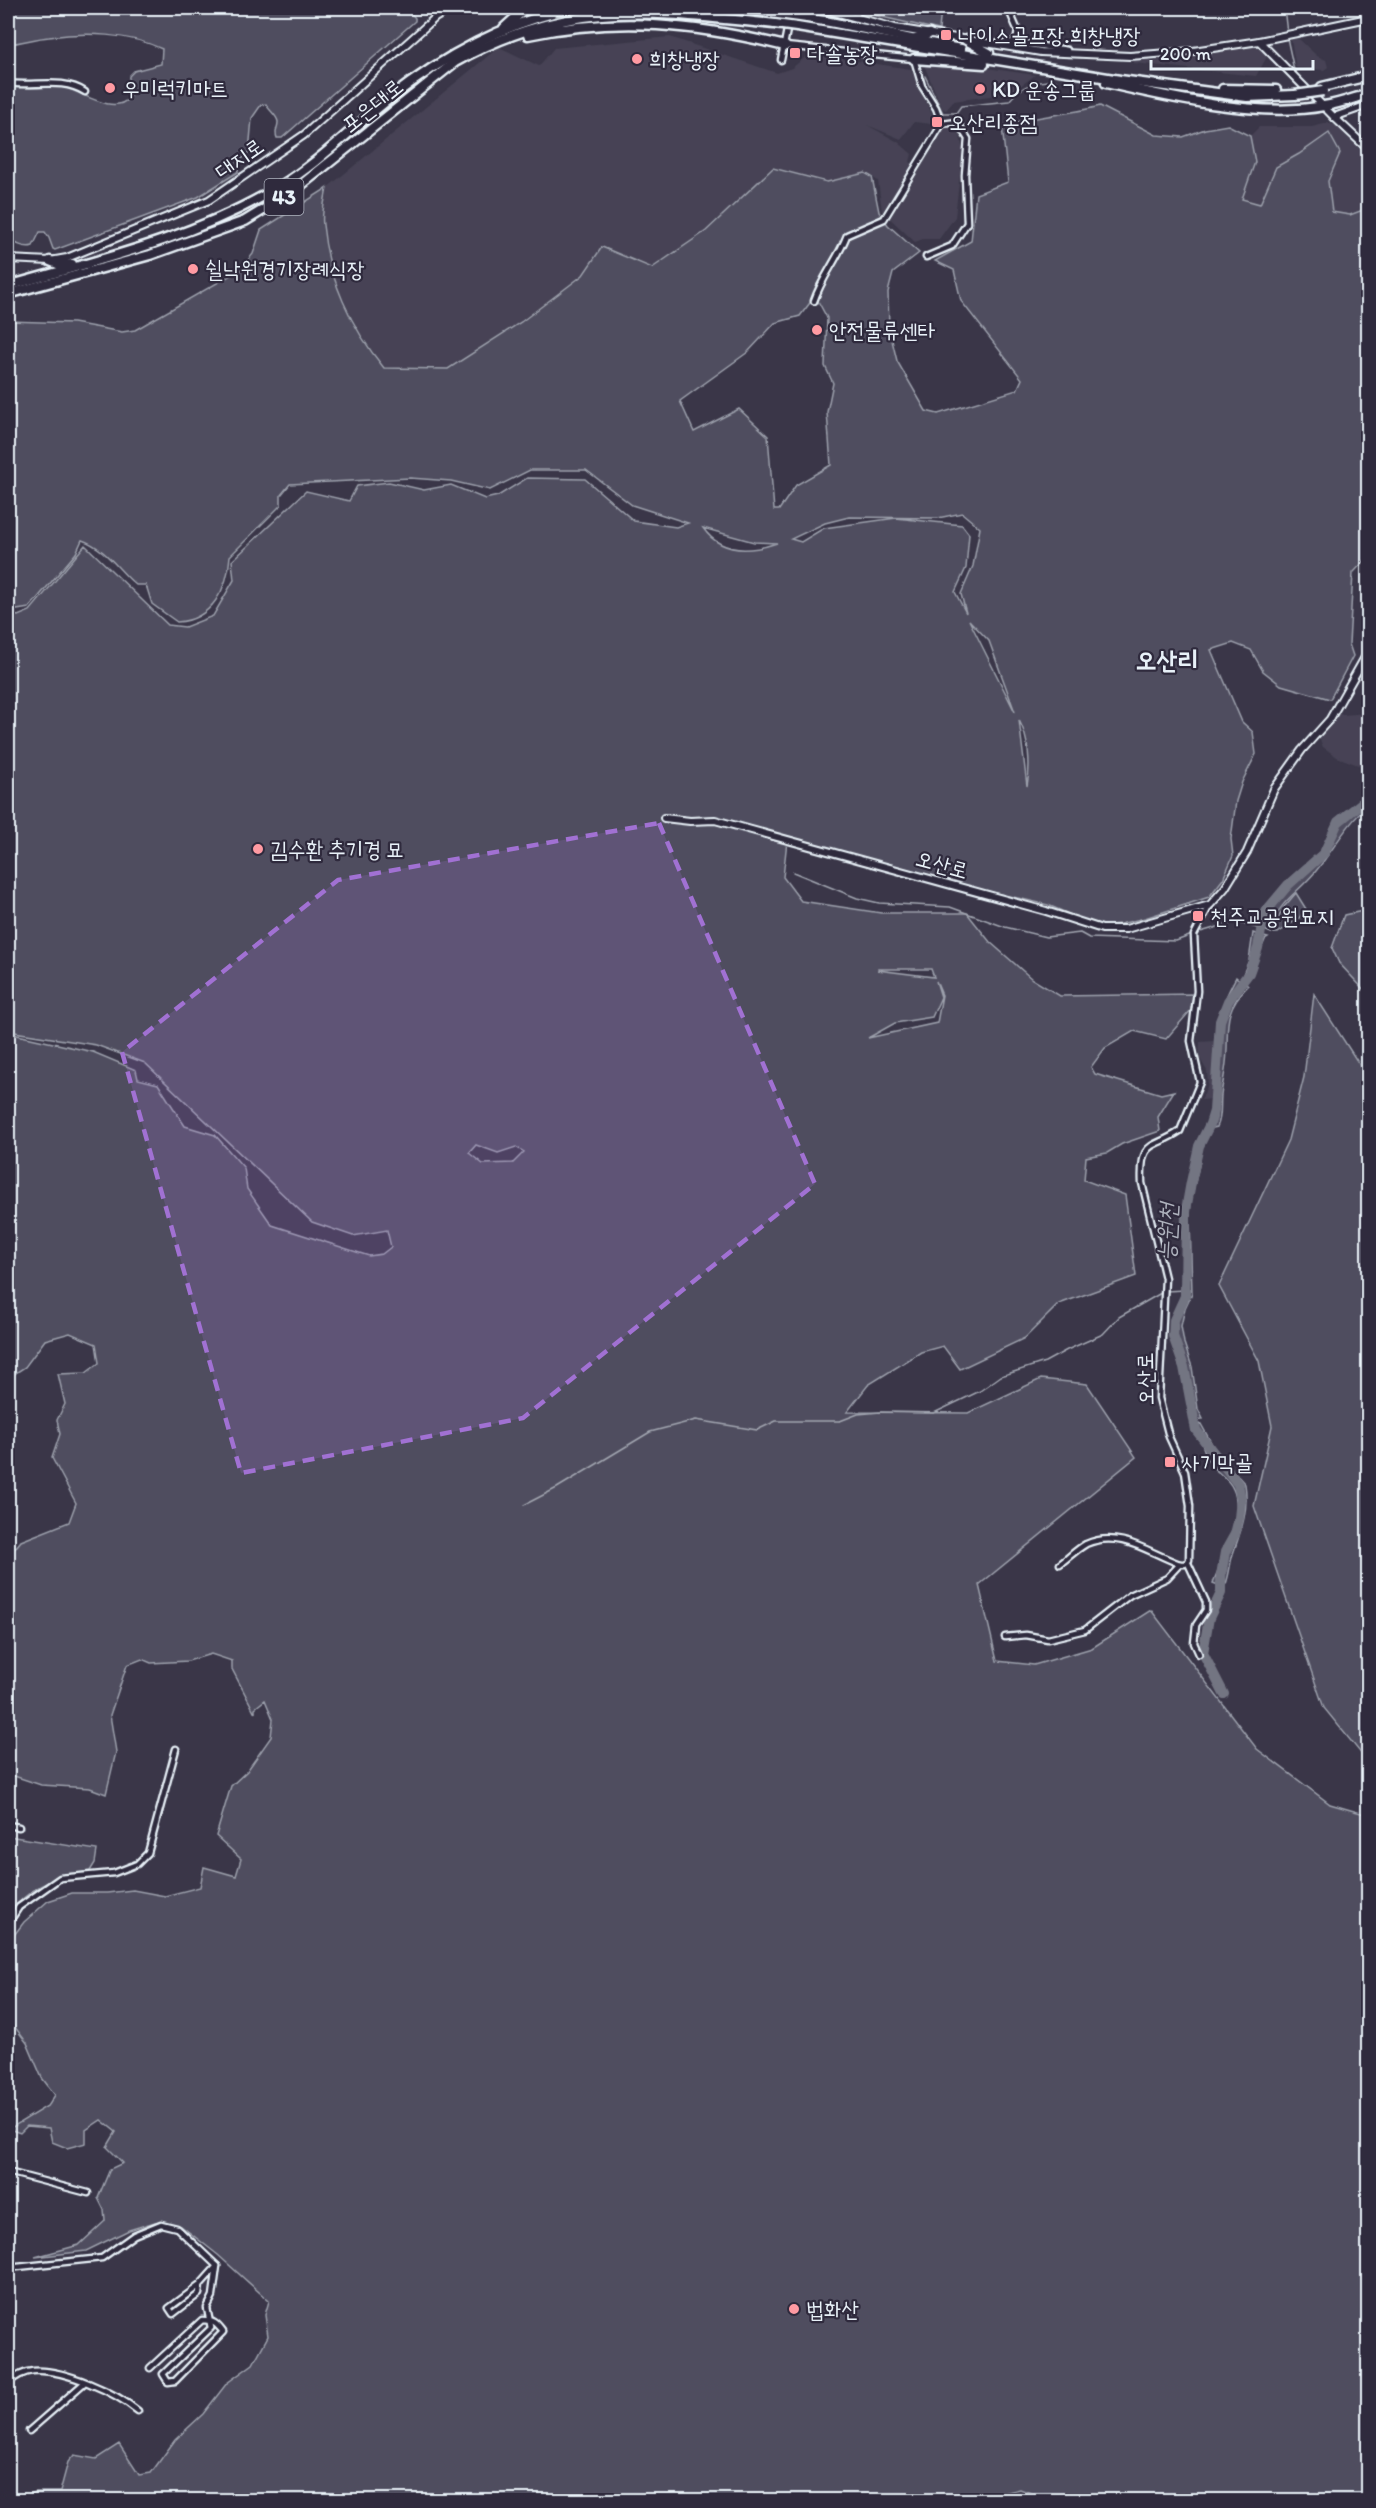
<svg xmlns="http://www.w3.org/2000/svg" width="1376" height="2508" font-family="Itim,'Poor Story',sans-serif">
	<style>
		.built { fill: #464354 }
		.green { fill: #504e5f; stroke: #9ca0ac; stroke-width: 1.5; fill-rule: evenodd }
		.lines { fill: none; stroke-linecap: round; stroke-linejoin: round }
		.stream { stroke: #a2a6b1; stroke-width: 1.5 }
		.river { stroke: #737482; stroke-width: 10 }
		.street-casing { stroke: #e8f1f8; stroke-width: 9 }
		.secondary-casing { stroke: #e8f1f8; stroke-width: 10 }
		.highway-casing { stroke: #e8f1f8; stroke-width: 13 }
		.street { stroke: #2f2a3d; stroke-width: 4.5 }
		.secondary { stroke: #2f2a3d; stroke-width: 6 }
		.highway { stroke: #2f2a3d; stroke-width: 8 }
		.highway-bridge-casing { stroke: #e8f1f8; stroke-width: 13; stroke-linecap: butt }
		.highway-bridge { stroke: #2f2a3d; stroke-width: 8 }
		.marked { fill: #a171d3; fill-opacity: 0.2; stroke: #a171d3; stroke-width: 4.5; stroke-dasharray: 12 8; stroke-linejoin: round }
		.poi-dot { fill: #ff9aa2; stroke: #2f2a3d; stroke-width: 2 }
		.labels { text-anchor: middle; stroke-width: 4.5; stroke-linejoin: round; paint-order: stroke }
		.shield { fill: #2f2a3d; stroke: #b0b5c0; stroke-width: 1.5 }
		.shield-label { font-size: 21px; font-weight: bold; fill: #e8f1f8 }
		.poi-label { font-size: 22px; fill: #e8f1f8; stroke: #2f2a3d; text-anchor: start }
		.street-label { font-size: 22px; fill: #e8f1f8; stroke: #2f2a3d }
		.water-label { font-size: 24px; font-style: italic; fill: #aeb2bd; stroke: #2f2a3d }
		.quarter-label { font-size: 26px; font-weight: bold; fill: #e8f1f8; stroke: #2f2a3d }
	</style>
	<rect width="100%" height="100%" fill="#3a3648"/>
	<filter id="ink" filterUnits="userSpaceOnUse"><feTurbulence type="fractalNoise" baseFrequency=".0167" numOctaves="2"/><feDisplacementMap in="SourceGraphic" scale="12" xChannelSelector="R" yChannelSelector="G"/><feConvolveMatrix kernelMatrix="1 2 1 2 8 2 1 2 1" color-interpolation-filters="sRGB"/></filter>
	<g filter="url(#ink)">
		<g class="built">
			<path d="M670 37 777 73 792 68 809 54 911 69 932 114 934 120 932 124 914 122 901 139 867 125 898 142 912 154 910 162 919 168 934 136 940 131 949 126 958 128 962 145V157L955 217 939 239H923L915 242 882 211 878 181 872 177 865 173 827 182 773 168 706 231 652 268 602 247 583 275 521 322 446 371 384 368 365 345 336 284 322 223 327 188 499 47 539 66 554 48Z"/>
			<path d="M1298 38 1317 56 1326 60 1328 67 1324 70 1296 68 1291 39Z"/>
			<path d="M1259 46 1268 55 1256 76 1134 63V59L1189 55Z"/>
			<path d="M924 65 973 66 1035 75 1011 93 954 101 946 110 942 108Z"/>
			<path d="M1328 123 1338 126 1358 148 1368 153V208L1350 215 1332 212 1328 181 1339 153 1299 154 1276 167 1260 204 1242 199 1255 162 1250 136 1259 127H1312Z"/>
			<path d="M1337 713 1343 715 1367 713 1363 744 1368 747V766L1366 768 1337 757 1323 747 1319 737Z"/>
			<path d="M1214 1041 1212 1099 1201 1100 1208 1085 1207 1071 1199 1057 1200 1042Z"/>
		</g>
		<g class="green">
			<path d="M8 8H407L415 18V21L282 138H277C274 130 278 129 278 122 277 115 269 111 266 104L261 105 252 118 249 152 238 163V172L198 197 55 250 53 249 49 238 45 232H40L33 246C25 249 13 243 8 237V86C17 87 26 88 36 88 43 88 51 86 59 86 76 88 113 117 129 98 134 92 128 83 129 76L134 71 161 64 162 49C129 33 85 32 49 37 35 38 22 43 8 44Z"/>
			<path d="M866 8H941L939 30 869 14Z"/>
			<path d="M1100 106 1156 135 1183 137 1205 129 1228 125 1250 136 1255 162 1242 199 1260 204 1276 167 1299 154 1329 133 1340 153 1328 181 1332 212 1350 215 1368 208V557L1353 573 1349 644 1353 656 1330 699 1281 685 1263 671 1251 650 1233 643 1211 650 1242 722 1253 732 1256 754 1242 782 1236 801 1231 839 1233 856 1223 879 1209 897 1145 918 1120 924 1097 926 1048 905 979 889 976 892 787 841 783 877 801 901 881 913H967L990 942 1032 979 1060 996 1194 994 1191 1010 1166 1039 1134 1031 1105 1048 1091 1067 1095 1074 1161 1094 1174 1091 1158 1117 1160 1131 1122 1144 1107 1153 1086 1157 1084 1180 1125 1195 1136 1276 1059 1304 1025 1338 960 1369 943 1346 921 1352 868 1385 847 1412 968 1413 1041 1379 1087 1384 1136 1457 979 1585 997 1661 1034 1665 1092 1648 1151 1610 1257 1749 1330 1804 1368 1815V2500H1049L1020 2489 1004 2493 1006 2500H17L35 2492H60L68 2462 74 2455 96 2459 119 2444 139 2475 151 2473 175 2440 203 2414 227 2383 253 2364 268 2336 265 2315 269 2301 218 2255 181 2226 155 2222 129 2230 86 2251 35 2257 79 2245 105 2221 104 2210 98 2198 110 2169 123 2163 107 2147 116 2132 101 2120 86 2130V2143L67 2148 52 2142 49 2128 27 2126 20 2133 9 2129 49 2105 55 2095 42 2078 27 2043 8 2018V1943L24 1922 48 1901 72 1893H107L133 1890 165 1896 200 1887 204 1867 236 1876 241 1859 216 1836 231 1786 247 1771 271 1737 273 1719 265 1700 255 1708V1713L232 1669V1661L211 1654 188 1661 151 1663 142 1659 127 1665 110 1715 116 1752 106 1794 90 1788 41 1785 8 1774V1557L21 1541 69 1522 76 1503 52 1458 60 1434 57 1420 65 1404 58 1374 86 1373 99 1363 96 1344 70 1333 45 1340 25 1367 8 1378V1033L93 1052 136 1070 138 1079 158 1084 185 1126 215 1135 244 1168 247 1189 272 1225 369 1256 382 1254 391 1247 387 1230 353 1236 312 1222 145 1063 96 1045 8 1031V613L18 616 30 611 85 545 168 625 185 627 213 616 234 580 232 561 306 491 349 501 357 486 389 482 424 490 451 485 485 499 498 496 527 478 585 479 634 521 676 527 688 523 632 505 586 470H530L490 490 451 481 410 478 290 484 281 495V505L230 556C228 588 212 620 177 622L152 604 146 585H136C118 570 106 548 82 540L76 553 29 608 17 610 8 607V321L73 323 122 332 135 330 240 270 253 254 261 230 327 188C325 200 321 214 323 225 328 277 351 328 384 368L448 369 521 322 583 275 602 247 652 268 706 231 773 168 827 182 865 173 872 177 879 212 888 225 919 253 893 273 888 292 889 328 897 361 926 411 938 414 1017 390 1022 379 961 301 954 270 935 261 971 241 976 194 1008 182 1002 126C1034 116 1067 115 1100 106ZM822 287 818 301 827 318 825 366 833 383 827 412 831 465 796 485 779 510H774L768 436 739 409 694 432 680 401 748 352 775 323 800 316ZM962 513 980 528 973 566 961 594 966 613 955 592 966 568 969 534 962 525 896 518 824 528 801 542 791 539 825 523 849 517 938 518ZM703 528 754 542 777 543C751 552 721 554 703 528ZM969 620 989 641 1015 712ZM1019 720C1029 739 1031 765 1027 786ZM878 969H931L934 977 878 970ZM936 981 942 995 937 1023 868 1038 895 1023 932 1017 941 997ZM476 1145 498 1153 516 1147 524 1152 513 1163 483 1164 469 1153Z"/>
			<path d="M1368 792V796C1359 804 1347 811 1339 820 1332 829 1330 844 1323 854 1303 881 1267 892 1260 928L1255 926 1266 908 1287 885 1323 853 1337 821Z"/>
			<path d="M1368 800V806C1346 824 1334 849 1316 871 1297 894 1282 898 1270 928L1271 933 1262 929 1268 911 1289 887 1326 854 1340 823Z"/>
			<path d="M1296 893 1306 909 1299 918 1278 933H1274L1273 928 1284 907Z"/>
			<path d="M1368 910V994L1339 963 1332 948 1344 915Z"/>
			<path d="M1253 933 1259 935 1253 962 1260 936 1268 938 1265 940 1249 978 1247 977 1248 973 1245 976 1243 974 1249 960Z"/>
			<path d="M1236 977 1241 981C1210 1018 1219 1049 1215 1093 1214 1106 1213 1118 1207 1130H1204C1225 1102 1211 1052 1218 1020 1221 1005 1229 991 1236 977Z"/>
			<path d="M1243 981 1248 986C1220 1013 1230 1031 1226 1063 1225 1074 1222 1085 1221 1096 1220 1107 1222 1117 1217 1127L1209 1129C1225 1096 1213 1057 1220 1022 1224 1007 1234 994 1243 981Z"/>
			<path d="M1314 994 1368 1078V1762L1324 1708 1254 1506 1272 1426 1259 1361 1219 1286 1288 1140 1304 1077Z"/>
			<path d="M1195 1160 1186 1210 1185 1286 1181 1288 1184 1271 1183 1210Z"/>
			<path d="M1200 1161 1191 1200 1190 1217 1192 1293 1185 1308 1181 1326 1184 1343 1192 1367 1198 1409 1203 1419 1195 1420 1189 1390 1193 1419 1180 1362 1171 1339 1173 1318 1181 1297V1291H1184V1296L1174 1319 1172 1336 1178 1348 1188 1387 1179 1346 1174 1336 1175 1321 1186 1297 1188 1210 1196 1163Z"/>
			<path d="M1201 1424 1217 1453 1245 1484C1249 1508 1242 1528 1234 1551 1230 1561 1230 1573 1226 1584L1222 1585C1223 1566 1228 1553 1235 1536 1255 1488 1225 1465 1198 1430L1197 1425Z"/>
			<path d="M1196 1431 1238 1485 1241 1499 1239 1518 1234 1534 1225 1552 1218 1585 1213 1583C1222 1558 1245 1514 1233 1489 1228 1477 1218 1474 1211 1465 1204 1455 1203 1442 1196 1431Z"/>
			<path d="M8 1836 97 1850 95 1863 90 1871C56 1875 27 1887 8 1916Z"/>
		</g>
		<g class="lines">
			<g class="stream">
				<path d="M1284 8 1287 33"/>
				<path d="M1287 38 1294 70"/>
				<path d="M925 76 943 113H956L961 106 1009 101C1022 85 1036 80 1056 81"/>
				<path d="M793 872 857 898 879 903 950 907 1005 927 1046 937 1080 933 1089 938 1176 941 1192 935"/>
				<path d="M1197 933 1235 922 1261 929"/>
				<path d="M1166 1291 1185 1290"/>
				<path d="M524 1505 557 1488 650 1432 696 1420 757 1430 776 1421H840L858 1414 880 1412 934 1413 980 1391 1001 1376 1045 1362 1067 1350 1103 1334 1119 1317 1161 1293"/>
			</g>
			<path class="river" d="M1224 1694 1203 1653 1209 1618 1221 1593V1575L1225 1552 1235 1534 1239 1518 1241 1499 1238 1484 1196 1430 1184 1367 1173 1336 1174 1320 1185 1296 1186 1210 1191 1182 1199 1146 1210 1124 1214 1111 1220 1021 1228 1001 1249 973 1258 948 1263 919 1267 910 1288 885 1324 853 1338 822 1368 798"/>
			<g class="street-casing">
				<g id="street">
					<path d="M1008 8 1018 31 1016 42"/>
					<path d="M856 16 859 8"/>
					<path d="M999 43 1016 42 1067 50"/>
					<path d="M785 46 914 59 922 86 936 108 942 124 957 122 968 139 965 175 967 223 952 246 926 257"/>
					<path d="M781 60 788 25"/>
					<path d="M8 83C33 87 63 77 85 92"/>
					<path d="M814 301C822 277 838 259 847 235L884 219 942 124"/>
					<path d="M1188 1563 1206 1602V1610L1196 1625 1194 1643 1199 1654"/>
					<path d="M1060 1564C1068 1558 1077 1549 1086 1544 1120 1529 1149 1553 1180 1564H1185L1189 1560 1190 1506 1185 1472 1169 1437 1159 1398 1165 1278 1142 1183C1140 1138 1152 1150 1180 1131L1200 1082 1191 1041 1197 991 1194 935 1210 905"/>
					<path d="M1005 1637 1026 1635 1048 1639 1085 1630 1130 1595 1167 1578 1180 1564"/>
					<path d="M8 1825 19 1827"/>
					<path d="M8 1924 19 1907 60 1878 114 1873 137 1864 148 1853 176 1749"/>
					<path d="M8 2172 88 2193"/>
					<path d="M8 2268 102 2258 134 2235 161 2224 177 2228 217 2266"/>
					<path d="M8 2302 9 2314 8 2321"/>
					<path d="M150 2368 202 2320C213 2320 217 2324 223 2332L175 2381 168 2382 163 2374 211 2328 207 2308 213 2296 217 2266 200 2285 169 2308 173 2314 199 2294 200 2285"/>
					<path d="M8 2383C15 2377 23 2372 33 2371 64 2369 115 2392 138 2411"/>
					<path d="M29 2431 84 2383"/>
				</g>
			</g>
			<g class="secondary-casing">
				<g id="secondary">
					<path d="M820 8 895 28 1041 52 1130 56 1193 51 1259 41 1368 18"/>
					<path d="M1259 41 1334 117 1368 149"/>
					<path d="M1334 117 1368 105"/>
					<path d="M8 259 50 261 67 258 209 200 304 135 435 18 452 8"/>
					<path d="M664 818 690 821 715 820 1046 911 1102 929H1126L1210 905 1225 888 1247 852 1274 789 1302 750 1330 719 1368 652"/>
				</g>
			</g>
			<g class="highway-casing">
				<g id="highway">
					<path d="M739 8 778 14"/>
					<path d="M800 17C854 25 907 39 961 49"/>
					<path d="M797 27 1120 80 1247 97 1295 95"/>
					<path d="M504 28 526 8"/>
					<path d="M528 35C619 16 695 24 785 46"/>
					<path d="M913 40 929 34"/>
					<path d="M966 40 989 53"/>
					<path d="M914 59 984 64"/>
					<path d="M1106 83C1171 98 1259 118 1324 106 1339 104 1354 98 1368 94"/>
					<path d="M1322 87 1368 76"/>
					<path d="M1223 89 1276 90"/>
					<path d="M50 261 60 265 72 264"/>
					<path d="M8 286C100 260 196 237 279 187 320 162 352 128 389 99 442 57 508 21 574 8"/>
					<path d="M8 294 150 255 245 221 291 193 455 62C499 37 551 19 602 15 660 10 718 19 775 24"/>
				</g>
			</g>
			<use href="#street" class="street"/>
			<use href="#secondary" class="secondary"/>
			<use href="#highway" class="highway"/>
			<g class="highway-bridge-casing">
				<g id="highway-bridge">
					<path d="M778 14 800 17"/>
					<path d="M775 24 797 27"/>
					<path d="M1295 95 1323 91"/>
				</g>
			</g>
			<use href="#highway-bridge" class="highway-bridge"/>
		</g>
	</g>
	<path class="marked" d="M659 823 815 1184 523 1418 241 1473 122 1052 338 880Z"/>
	<g class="poi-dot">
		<rect x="940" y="29" width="12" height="12" rx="3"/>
		<rect x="789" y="47" width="12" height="12" rx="3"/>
		<circle cx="637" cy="59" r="6"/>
		<circle cx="110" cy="88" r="6"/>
		<circle cx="980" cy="89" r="6"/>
		<rect x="931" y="116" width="12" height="12" rx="3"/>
		<circle cx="193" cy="269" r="6"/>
		<circle cx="817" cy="330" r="6"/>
		<circle cx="258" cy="849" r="6"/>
		<rect x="1192" y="910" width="12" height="12" rx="3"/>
		<rect x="1164" y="1456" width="12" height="12" rx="3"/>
		<circle cx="794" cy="2309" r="6"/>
	</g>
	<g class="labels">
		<rect class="shield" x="264.5" y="179" width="39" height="36" rx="4.5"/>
		<g class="shield-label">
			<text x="284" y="204">43</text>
		</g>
		<g class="poi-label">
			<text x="958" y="43">나이스골프장.희창냉장</text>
			<text x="807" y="61">다솔농장</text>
			<text x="649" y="67">희창냉장</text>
			<text x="122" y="96">우미럭키마트</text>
			<text x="992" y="97">KD 운송그룹</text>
			<text x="949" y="130">오산리종점</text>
			<text x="205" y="277">쉴낙원경기장례식장</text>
			<text x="829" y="338">안전물류센타</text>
			<text x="270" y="857">김수환 추기경 묘</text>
			<text x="1210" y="924">천주교공원묘지</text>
			<text x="1182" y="1470">사기막골</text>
			<text x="806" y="2317">법화산</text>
		</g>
		<g class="street-label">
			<text transform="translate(372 105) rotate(-39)" y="8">포은대로</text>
			<text transform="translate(239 158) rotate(-35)" y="8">대지로</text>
			<text transform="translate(942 864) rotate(15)" y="8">오산로</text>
			<text transform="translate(1145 1379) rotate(-91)" y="8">오산로</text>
		</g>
		<g class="water-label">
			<text transform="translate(1167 1232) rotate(-87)" y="8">능원천</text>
		</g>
		<g class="quarter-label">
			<text x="1167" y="669">오산리</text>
		</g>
	</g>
	<rect width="1376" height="2508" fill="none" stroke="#2f2a3d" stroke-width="30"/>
	<rect x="15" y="15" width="1346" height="2478" fill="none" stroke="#e8f1f8" stroke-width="2" filter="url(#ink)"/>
	<path d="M1151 60v9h162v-9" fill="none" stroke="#e8f1f8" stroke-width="3"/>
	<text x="1160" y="60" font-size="18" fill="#e8f1f8" stroke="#2f2a3d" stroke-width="4.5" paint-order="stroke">200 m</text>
</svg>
